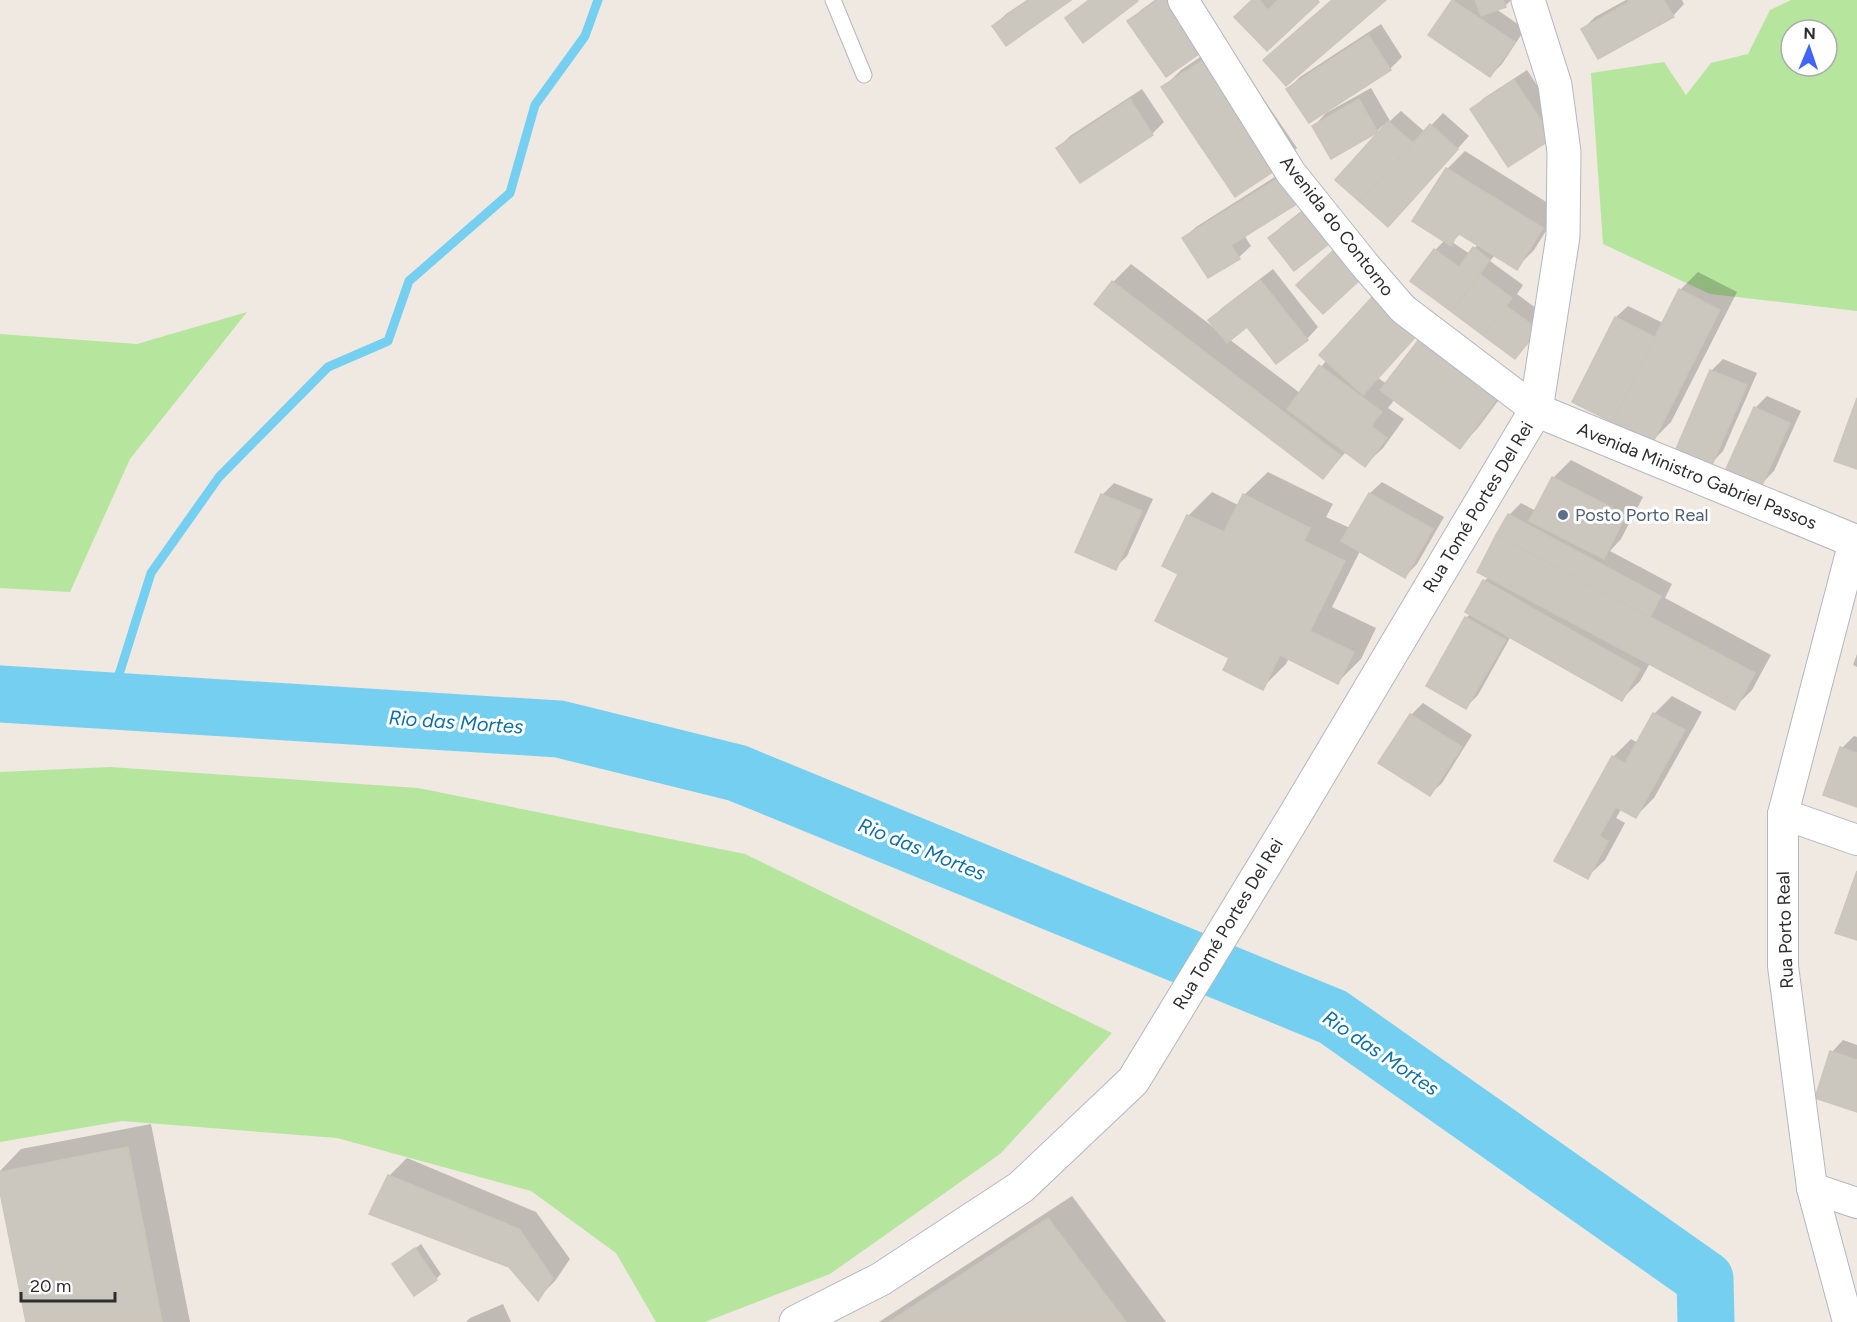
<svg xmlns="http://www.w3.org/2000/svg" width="1857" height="1322" font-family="Figtree,sans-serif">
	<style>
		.green { fill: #b6e59e; fill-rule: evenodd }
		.shadow { fill: #0003; fill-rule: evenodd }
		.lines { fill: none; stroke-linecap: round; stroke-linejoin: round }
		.stream { stroke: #75cff0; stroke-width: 9 }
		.river { stroke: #75cff0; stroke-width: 57 }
		.building { fill: #cbc7bf; stroke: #cbc5ba; stroke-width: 1.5 }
		.service-casing { stroke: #b4b7c1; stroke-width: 17 }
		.minor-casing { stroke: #b4b7c1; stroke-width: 32 }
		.secondary-casing { stroke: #b4b7c1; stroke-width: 35 }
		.service { stroke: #fff; stroke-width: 15 }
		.minor { stroke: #fff; stroke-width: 30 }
		.secondary { stroke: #fff; stroke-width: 33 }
		.service-dot { fill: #5c6f8a; stroke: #fff; stroke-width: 2 }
		.labels { text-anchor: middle; stroke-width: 6; stroke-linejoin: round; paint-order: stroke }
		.street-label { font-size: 18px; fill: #2e2e2e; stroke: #fff }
		.service-label { font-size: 18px; fill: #4e5e75; stroke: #fff; text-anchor: start }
		.water-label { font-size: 20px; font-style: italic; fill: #0d6fa3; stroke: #fff }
	</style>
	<rect width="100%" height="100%" fill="#efe9e1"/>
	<g class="green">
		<path d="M1791 0H1857V311L1710 294 1603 244 1591 73 1664 62 1686 95 1711 63 1748 54 1770 10ZM1791 30H1827V66H1791Z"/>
		<path d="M247 312 130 459 70 592 0 588V334L137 344Z"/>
		<path d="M110 767 418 788 745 854 1112 1033 1000 1154 830 1274 705 1322H656L616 1253 531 1191 337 1138 122 1121 0 1142V772Z"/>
	</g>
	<g class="shadow">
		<path d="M1027 0H1069L994 26 1006 14Z"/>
		<path d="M1155 0H1187L1129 22 1141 10Z"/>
		<path d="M1253 0H1319L1267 49Z"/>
		<path d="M1332 0H1384L1265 60 1283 42Z"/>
		<path d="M1454 0H1511L1505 6 1496 9 1525 29 1502 64 1490 76 1430 35Z"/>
		<path d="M1626 0H1682L1684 4 1673 16 1583 29 1595 17Z"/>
		<path d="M1381 24 1402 57 1390 69 1288 89 1300 77Z"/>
		<path d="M1224 41 1297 148 1279 166 1163 88 1181 70Z"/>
		<path d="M1527 70 1563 125 1552 137 1472 109 1484 98Z"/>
		<path d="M1371 88 1390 121 1401 111 1425 132 1443 113 1469 136 1400 213 1385 127 1383 125 1377 131 1314 126 1326 113Z"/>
		<path d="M1142 89 1164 122 1152 134 1080 181 1058 148 1070 136Z"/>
		<path d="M1465 151 1559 210 1534 250 1516 268 1495 255 1490 261 1523 285 1517 294 1548 317 1527 345 1515 357 1412 281 1435 250 1445 240 1447 169ZM1461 233 1478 244 1470 254 1452 242Z"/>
		<path d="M1295 164 1244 235 1251 246 1239 257 1184 238 1196 227Z"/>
		<path d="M1317 199 1341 230 1270 238 1282 226Z"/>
		<path d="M1131 264 1217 330 1210 320 1222 308 1273 269 1318 327 1307 339 1247 325 1229 339 1300 393 1393 278 1435 316 1378 378 1387 384 1516 377 1477 429 1460 447 1395 399 1388 408 1404 419 1383 448 1365 465 1346 452 1323 477 1113 282Z"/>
		<path d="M1698 272 1737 292 1671 422 1653 440 1574 401 1616 317 1628 306 1663 323 1680 290Z"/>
		<path d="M1723 359 1757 373 1723 451 1712 463 1678 448 1712 370Z"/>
		<path d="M1767 396 1801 411 1774 471 1762 483 1728 468 1755 408Z"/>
		<path d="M1571 460 1643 497 1621 539 1610 551 1672 584 1665 598 1771 655 1752 690 1734 708 1650 663 1640 681 1622 699 1511 636 1478 695 1466 707 1428 685 1466 618 1471 613 1484 581 1489 577 1479 571 1509 515 1521 503 1536 511 1553 478Z"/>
		<path d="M1268 472 1333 504 1326 517 1350 528 1370 493 1382 482 1444 517 1417 564 1405 576 1360 551 1332 607 1376 628 1361 659 1338 682 1289 658 1286 664 1262 688 1231 657 1180 573 1188 516 1212 492 1238 505 1244 495Z"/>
		<path d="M1114 483 1153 499 1127 556 1115 568 1102 495Z"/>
		<path d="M1857 654V667L1853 665Z"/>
		<path d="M1672 696 1702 712 1654 798 1636 816 1622 808 1616 818 1625 823 1605 860 1587 877 1556 860 1613 757 1631 739 1638 743 1654 714Z"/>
		<path d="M1423 703 1472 735 1442 783 1430 794 1380 763 1411 715Z"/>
		<path d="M1854 736 1857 737V805L1842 748Z"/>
		<path d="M1843 1040 1857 1045V1110L1832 1052Z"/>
		<path d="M151 1124 190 1322H27L0 1184V1171L21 1149Z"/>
		<path d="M407 1158 536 1212 570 1259 555 1281 538 1298 510 1265 371 1213 389 1176Z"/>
		<path d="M1072 1196 1166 1322H879Z"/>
		<path d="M421 1244 441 1274 436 1279 394 1264Z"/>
		<path d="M503 1304 511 1322H466L470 1318Z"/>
	</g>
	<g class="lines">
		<path class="stream" d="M111 700 151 573 219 477 328 367 388 341 409 281 510 193 535 105 585 36 598 0"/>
		<path class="river" d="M0 694 559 729 737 773 1333 1017 1705 1279 1706 1322"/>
	</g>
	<g class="building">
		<path d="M1029 0H1071L1006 46 992 26Z"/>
		<path d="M1089 0H1137L1138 1 1083 43 1065 18Z"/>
		<path d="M1158 0H1167L1203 51 1166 77 1127 21Z"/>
		<path d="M1252 0H1259L1268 10 1278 0H1316L1319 2 1267 51 1234 17Z"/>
		<path d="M1332 0H1386L1286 86 1263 60Z"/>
		<path d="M1452 0 1515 42 1490 77 1428 35Z"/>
		<path d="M1475 0H1503L1506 7 1481 16Z"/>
		<path d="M1628 0H1664L1674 17 1598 59 1581 29 1629 2Z"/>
		<path d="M1368 35 1391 70 1309 123 1286 89Z"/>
		<path d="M1206 58 1280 167 1235 197 1161 87Z"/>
		<path d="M1514 80 1553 138 1508 167 1470 109Z"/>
		<path d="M1130 99 1153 135 1080 183 1056 148Z"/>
		<path d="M1359 99 1378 132 1331 159 1312 126Z"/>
		<path d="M1388 121 1413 143 1360 202 1335 180Z"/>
		<path d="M1430 124 1458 149 1388 227 1360 202Z"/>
		<path d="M1446 168 1543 228 1517 270 1458 233 1451 246 1412 221Z"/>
		<path d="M1283 175 1300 202 1231 245 1240 259 1208 278 1182 238Z"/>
		<path d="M1305 210 1330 243 1294 271 1268 238Z"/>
		<path d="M1473 247 1490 260 1452 312 1410 281 1434 249 1459 267Z"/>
		<path d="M1336 248 1363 277 1323 314 1296 285Z"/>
		<path d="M1480 274 1512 298 1484 336 1452 312Z"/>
		<path d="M1260 280 1308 340 1276 364 1247 327 1227 343 1208 320Z"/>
		<path d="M1112 281 1341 456 1323 479 1094 304Z"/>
		<path d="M1679 289 1720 310 1653 442 1612 422Z"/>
		<path d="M1374 295 1418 334 1363 395 1319 355Z"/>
		<path d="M1506 306 1538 329 1515 359 1484 336Z"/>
		<path d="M1615 317 1655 337 1612 422 1572 402Z"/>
		<path d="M1420 338 1499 396 1460 449 1380 390Z"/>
		<path d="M1319 365 1382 412 1371 426 1387 438 1365 467 1287 409Z"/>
		<path d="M1710 370 1747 385 1712 465 1676 449Z"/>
		<path d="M1857 398V469L1834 461Z"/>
		<path d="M1754 407 1790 423 1762 485 1726 469Z"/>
		<path d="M1552 477 1626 515 1604 559 1529 521Z"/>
		<path d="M1369 493 1433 529 1405 578 1341 541Z"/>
		<path d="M1101 494 1142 511 1116 570 1075 552Z"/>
		<path d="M1243 494 1310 528 1304 541 1345 561 1310 631 1354 652 1338 684 1280 655 1263 690 1223 670 1229 658 1155 621 1178 574 1162 566 1187 515 1224 532Z"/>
		<path d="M1508 514 1661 596 1650 617 1496 535Z"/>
		<path d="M1496 535 1755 673 1735 710 1477 572Z"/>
		<path d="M1483 580 1640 669 1622 701 1465 612Z"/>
		<path d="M1465 617 1506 640 1466 709 1426 686Z"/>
		<path d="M1653 713 1685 730 1636 818 1616 807 1599 836 1608 841 1588 879 1554 861 1612 756 1625 763Z"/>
		<path d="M1410 714 1462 747 1430 796 1378 763Z"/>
		<path d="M1840 747 1857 753V807L1823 795Z"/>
		<path d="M1857 871V940L1835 933Z"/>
		<path d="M1830 1051 1857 1060V1112L1815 1098Z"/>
		<path d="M128 1147 162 1322H26L0 1192V1172Z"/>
		<path d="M388 1175 519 1229 553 1278 538 1301 509 1267 369 1214Z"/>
		<path d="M1048 1218 1126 1322H889Z"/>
		<path d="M415 1248 437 1280 414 1296 392 1264Z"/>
	</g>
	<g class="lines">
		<g class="service-casing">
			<path id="service" d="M833 0 864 75"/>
		</g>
		<g class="minor-casing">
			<g id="minor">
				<path d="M1183 0 1291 173 1364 264 1403 309 1536 410"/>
				<path d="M1783 814 1857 840"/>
				<path d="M1812 1188 1857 1203"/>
				<path d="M1848 1322 1812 1188 1783 966V814L1854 541"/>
			</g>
		</g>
		<g class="secondary-casing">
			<g id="secondary">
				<path d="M1536 410 1857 542"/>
				<path d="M796 1322 881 1279 1021 1187 1133 1081 1295 815 1536 410 1563 236 1564 152 1555 85 1528 0"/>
			</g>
		</g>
		<use href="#service" class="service"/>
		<use href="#minor" class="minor"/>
		<use href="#secondary" class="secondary"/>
	</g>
	<circle class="service-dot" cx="1563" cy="515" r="6"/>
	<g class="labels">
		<g class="street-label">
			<text transform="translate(1337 226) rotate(52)" y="6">Avenida do Contorno</text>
			<text transform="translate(1697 476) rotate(22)" y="6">Avenida Ministro Gabriel Passos</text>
			<text transform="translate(1478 507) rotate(-59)" y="6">Rua Tomé Portes Del Rei</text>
			<text transform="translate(1228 924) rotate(-59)" y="6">Rua Tomé Portes Del Rei</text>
			<text transform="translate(1785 930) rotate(-92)" y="6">Rua Porto Real</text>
		</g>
		<g class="service-label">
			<text x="1575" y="521">Posto Porto Real</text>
		</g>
		<g class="water-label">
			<text transform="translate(456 722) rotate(4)" y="7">Rio das Mortes</text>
			<text transform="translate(922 849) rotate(22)" y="7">Rio das Mortes</text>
			<text transform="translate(1381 1053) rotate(34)" y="7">Rio das Mortes</text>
		</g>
	</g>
	<g transform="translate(1809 48) rotate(2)"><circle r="28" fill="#ffffff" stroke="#ababab" stroke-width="1.5"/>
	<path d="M0-4.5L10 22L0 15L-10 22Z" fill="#4264fb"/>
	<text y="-9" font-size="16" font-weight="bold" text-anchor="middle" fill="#2e2e2e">N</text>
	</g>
	<path d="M21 1292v9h94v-9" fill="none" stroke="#2e2e2e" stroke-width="3"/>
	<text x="30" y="1292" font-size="18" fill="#2e2e2e" stroke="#ffffff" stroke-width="4.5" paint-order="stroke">20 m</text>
</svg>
